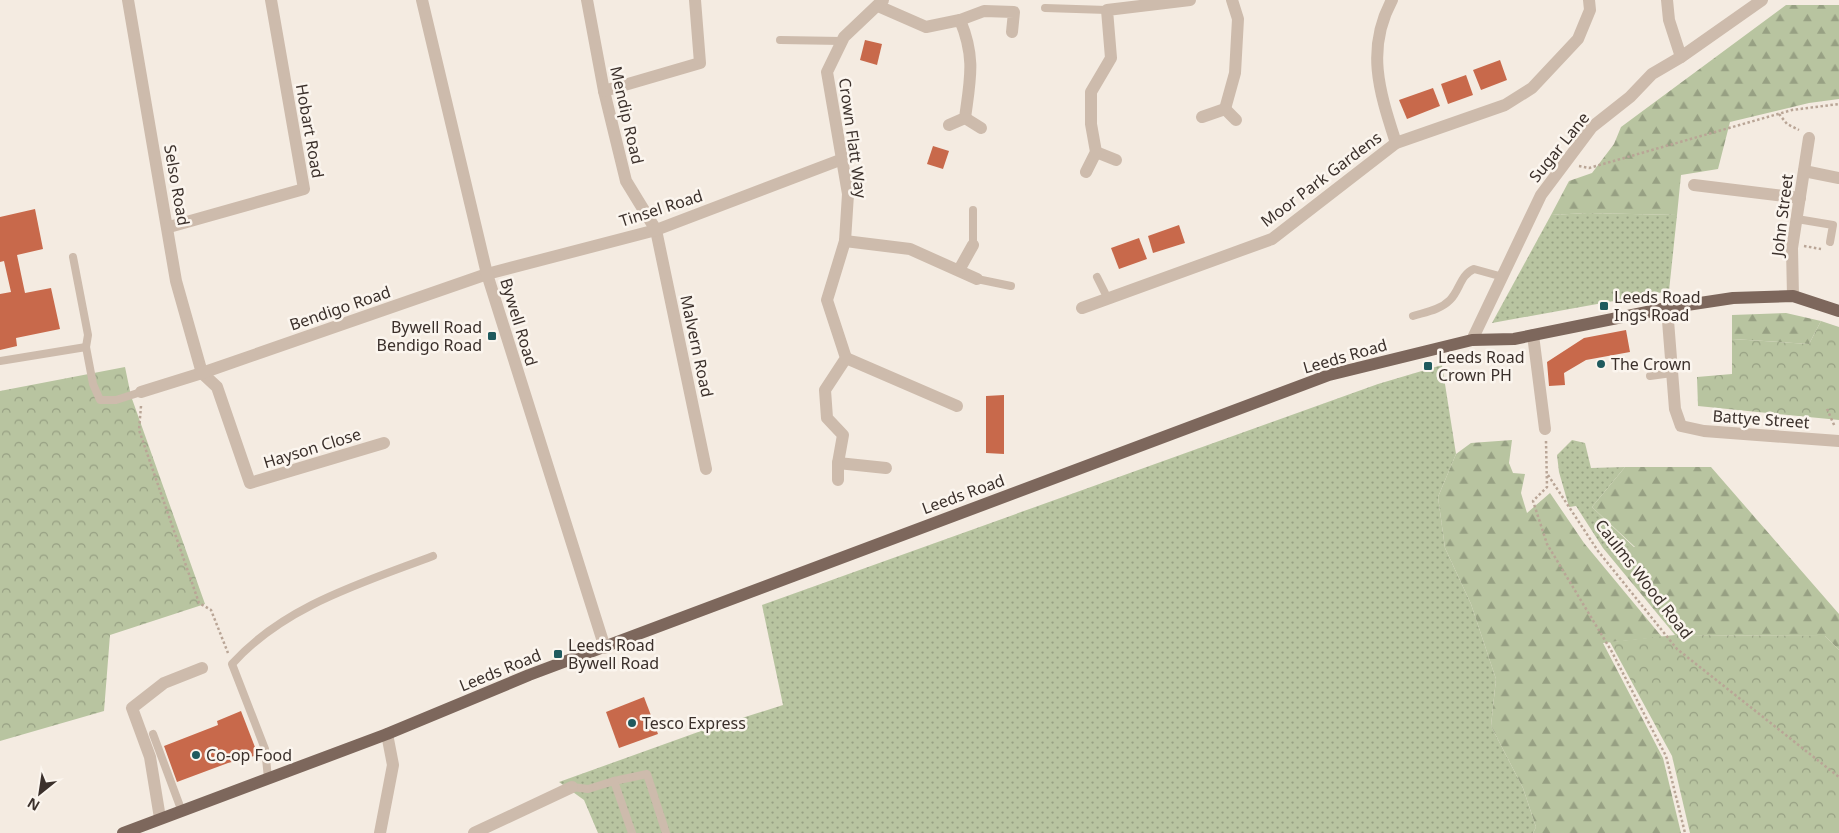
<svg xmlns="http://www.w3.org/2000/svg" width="1839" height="833" font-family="'Noto Sans',sans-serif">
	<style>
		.grass { fill: url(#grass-dots) }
		.forest { fill: url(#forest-firs) }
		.park { fill: url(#park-crowns) }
		.building { fill: #c8694b }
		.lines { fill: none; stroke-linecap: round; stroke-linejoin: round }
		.path { stroke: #b9a596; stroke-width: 2.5; stroke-dasharray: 2.5 2.5; stroke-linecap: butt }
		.service { stroke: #cdbbac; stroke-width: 8 }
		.minor { stroke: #cdbbac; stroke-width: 12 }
		.tertiary { stroke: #cdbbac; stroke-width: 12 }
		.primary { stroke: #7d675c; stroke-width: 12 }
		.poi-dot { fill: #1f5a5e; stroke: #fbf5ee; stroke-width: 2 }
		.labels { text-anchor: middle; stroke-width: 5; stroke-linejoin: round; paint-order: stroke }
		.street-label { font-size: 16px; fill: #3b302b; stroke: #fbf5ee }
		.poi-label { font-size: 16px; fill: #3b302b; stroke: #fbf5ee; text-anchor: start }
	</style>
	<defs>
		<pattern id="grass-dots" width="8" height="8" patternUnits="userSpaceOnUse" patternTransform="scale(1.25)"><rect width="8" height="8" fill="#b8c4a0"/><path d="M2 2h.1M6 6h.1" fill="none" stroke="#97a083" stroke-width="1.8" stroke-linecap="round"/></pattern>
		<pattern id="forest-firs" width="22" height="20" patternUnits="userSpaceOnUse" patternTransform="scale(1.25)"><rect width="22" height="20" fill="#b8c4a0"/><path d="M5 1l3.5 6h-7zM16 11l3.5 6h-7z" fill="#97a083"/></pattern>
		<pattern id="park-crowns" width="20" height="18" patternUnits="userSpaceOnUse" patternTransform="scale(1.25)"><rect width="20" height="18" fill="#b8c4a0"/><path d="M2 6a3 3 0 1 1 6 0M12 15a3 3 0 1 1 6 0" fill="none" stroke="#97a083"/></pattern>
	</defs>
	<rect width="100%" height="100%" fill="#f4ebe1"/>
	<g class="grass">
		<path d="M1587 213 1677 215 1669 291 1492 323 1551 215Z"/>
		<path d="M1442 365 1456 454 1438 497 1445 548 1471 604 1496 679 1491 726 1523 788 1536 827 1533 833H598L584 800 559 782 701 731 783 705 762 605 1378 384Z"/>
		<path d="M1572 440 1585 443 1591 468 1625 467 1592 507 1635 548H1603L1576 506 1569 507 1559 472 1557 455Z"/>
	</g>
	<g class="forest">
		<path d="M1786 5H1839V99L1809 103 1730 122 1718 169 1681 175 1677 215 1587 213 1551 215 1569 181 1592 173 1614 144 1621 127Z"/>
		<path d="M1786 313 1821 321 1809 344 1732 339V315Z"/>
		<path d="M1512 440 1509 463 1513 473 1525 474 1521 493 1527 513 1550 493 1584 543 1662 637 1603 643 1663 758 1681 833H1533L1536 827 1523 788 1491 726 1496 679 1471 604 1445 548 1438 497 1456 454 1471 443Z"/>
		<path d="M1625 467H1711L1839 614V650L1825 636 1675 635 1603 548 1635 547 1592 507Z"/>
	</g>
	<g class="park">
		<path d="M1821 321 1839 327V420L1698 406 1697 377 1732 374V339L1809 344Z"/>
		<path d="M125 367 131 396 205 604 110 635 104 711 0 741V391Z"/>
		<path d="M1675 635 1825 636 1839 650V833H1690L1672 756 1610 642Z"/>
	</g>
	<g class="building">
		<path d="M865 40 882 44 877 65 860 60Z"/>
		<path d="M1500 60 1507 80 1481 90 1473 70Z"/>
		<path d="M1466 75 1473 95 1448 104 1441 84Z"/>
		<path d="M1433 88 1440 106 1407 119 1399 100Z"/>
		<path d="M933 146 949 151 943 169 927 164Z"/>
		<path d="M35 209 43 249 17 255 25 293 51 288 60 329 16 338 17 346 0 350V294L11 292 4 261 0 262V217Z"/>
		<path d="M1179 225 1185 243 1153 253 1148 236Z"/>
		<path d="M1139 238 1147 259 1119 269 1111 248Z"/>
		<path d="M1626 330 1630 352 1586 360 1564 373 1565 385 1549 386 1547 362 1584 338Z"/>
		<path d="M1004 395V454L986 453V396Z"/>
		<path d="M644 697 658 734 619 748 606 712Z"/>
		<path d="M241 711 258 755 228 763 177 782 164 746 218 725 217 721Z"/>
	</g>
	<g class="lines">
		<g class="path">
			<path d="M1779 114 1787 124 1799 130"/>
			<path d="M1579 166 1589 168 1792 110 1839 104"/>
			<path d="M1804 246 1821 249"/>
			<path d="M141 406 139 430 199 603 211 610 228 653"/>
			<path d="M1827 409 1835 427"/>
			<path d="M1546 441 1547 487 1533 501 1547 544 1612 652 1666 756 1685 833"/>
			<path d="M1548 475 1598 551 1677 649 1839 777"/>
		</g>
		<g class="service">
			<path d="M1045 8 1107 10"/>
			<path d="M780 40 842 41"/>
			<path d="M973 210V245"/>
			<path d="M1797 219 1833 225 1830 242"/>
			<path d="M73 257 88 335 86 347"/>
			<path d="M1097 277 1108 299"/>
			<path d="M977 279 1011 286"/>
			<path d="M1413 316C1426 312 1440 310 1450 300 1460 290 1460 275 1474 269L1503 277"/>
			<path d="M0 361 86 347 93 384 100 400H116L141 392"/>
			<path d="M1650 376 1672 373"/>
			<path d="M153 734 181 809"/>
			<path d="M268 778 265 749 232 664C284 606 362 583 433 556"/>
			<path d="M614 781 647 774 666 833"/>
			<path d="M572 787 588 789 614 781 632 833"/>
		</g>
		<g class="minor">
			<path d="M128 0 176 281 202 373"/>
			<path d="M587 0 604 91 626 181 656 230 706 469"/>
			<path d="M1392 0C1365 50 1380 93 1396 143"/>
			<path d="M878 6 926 27 960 20C976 58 970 80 965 118L949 125"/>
			<path d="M960 20 984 11 1014 12 1012 32"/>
			<path d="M1681 57 1762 0"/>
			<path d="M604 91 700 63 695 0"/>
			<path d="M1225 109 1235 73 1238 19 1232 0"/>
			<path d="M1202 117 1225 109 1236 120"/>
			<path d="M965 118 981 128"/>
			<path d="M1096 152 1116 160"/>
			<path d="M1804 171 1839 178"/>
			<path d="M1086 172 1096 152 1091 124V92L1111 58 1107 10 1190 0"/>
			<path d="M1694 185 1800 198"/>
			<path d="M169 227 304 189 271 0"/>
			<path d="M845 241 910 249 977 279"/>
			<path d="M959 270 973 245"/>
			<path d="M1793 296 1792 248 1809 138"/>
			<path d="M1082 308 1272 239 1396 143 1505 105 1532 88 1578 39 1590 10 1589 0"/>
			<path d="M1667 308 1675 409 1681 426 1704 431 1839 441"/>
			<path d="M1533 335 1545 429"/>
			<path d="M846 358 957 406"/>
			<path d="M202 373 217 387 250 483 384 443"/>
			<path d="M141 392 202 373 487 274 656 230 840 160"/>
			<path d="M838 463 886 468"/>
			<path d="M838 480V463L843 435 827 418 825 390 846 358 827 300 845 241 848 194 827 72 844 37 883 0"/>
			<path d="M160 818 150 757 132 708 164 683 202 668"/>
			<path d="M380 833 393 765 387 734"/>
			<path d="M474 833 572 787"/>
		</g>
		<g class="tertiary">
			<path d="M422 0 487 274 605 648"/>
			<path d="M1472 340 1541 195 1592 127 1630 97 1652 74 1681 57 1669 20 1667 0"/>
		</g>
		<path class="primary" d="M123 833 387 734 529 675 1329 375 1472 340 1514 339 1667 308 1733 298 1793 296 1839 311"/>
	</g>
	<g class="poi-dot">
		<rect x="1599" y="301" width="10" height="10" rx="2.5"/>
		<rect x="487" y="331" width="10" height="10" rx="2.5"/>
		<circle cx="1601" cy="364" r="5"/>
		<rect x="1423" y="361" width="10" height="10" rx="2.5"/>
		<rect x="553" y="649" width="10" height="10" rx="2.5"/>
		<circle cx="632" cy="723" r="5"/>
		<circle cx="196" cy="755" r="5"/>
	</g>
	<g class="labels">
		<g class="street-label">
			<text transform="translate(627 115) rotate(77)" y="6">Mendip Road</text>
			<text transform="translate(310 131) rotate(80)" y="6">Hobart Road</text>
			<text transform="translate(853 138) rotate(82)" y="6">Crown Flatt Way</text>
			<text transform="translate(1559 147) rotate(-51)" y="6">Sugar Lane</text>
			<text transform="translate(1321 179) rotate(-37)" y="6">Moor Park Gardens</text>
			<text transform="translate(177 185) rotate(80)" y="6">Selso Road</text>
			<text transform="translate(661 208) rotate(-18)" y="6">Tinsel Road</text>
			<text transform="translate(1782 215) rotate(-83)" y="6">John Street</text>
			<text transform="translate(340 308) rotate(-19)" y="6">Bendigo Road</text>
			<text transform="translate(519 322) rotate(73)" y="6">Bywell Road</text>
			<text transform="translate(697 346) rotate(78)" y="6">Malvern Road</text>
			<text transform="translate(1345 356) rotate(-16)" y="6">Leeds Road</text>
			<text transform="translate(1761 419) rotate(4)" y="6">Battye Street</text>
			<text transform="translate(312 448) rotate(-17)" y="6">Hayson Close</text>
			<text transform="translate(963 494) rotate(-20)" y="6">Leeds Road</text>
			<text transform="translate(1644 579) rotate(52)" y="6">Caulms Wood Road</text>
			<text transform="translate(500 670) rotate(-22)" y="6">Leeds Road</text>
		</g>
		<g class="poi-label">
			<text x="1614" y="303">Leeds Road<tspan x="1614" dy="18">Ings Road</tspan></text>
			<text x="482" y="333" text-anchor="end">Bywell Road<tspan x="482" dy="18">Bendigo Road</tspan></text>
			<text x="1438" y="363">Leeds Road<tspan x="1438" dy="18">Crown PH</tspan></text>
			<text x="1611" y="370">The Crown</text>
			<text x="568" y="651">Leeds Road<tspan x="568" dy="18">Bywell Road</tspan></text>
			<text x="642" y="729">Tesco Express</text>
			<text x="206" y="761">Co-op Food</text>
		</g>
	</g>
	<g transform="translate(40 793) rotate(210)" stroke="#fbf5ee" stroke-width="4" paint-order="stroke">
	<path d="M0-4L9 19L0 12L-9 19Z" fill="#3b302b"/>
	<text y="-8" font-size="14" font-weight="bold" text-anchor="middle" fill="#3b302b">N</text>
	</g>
</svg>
